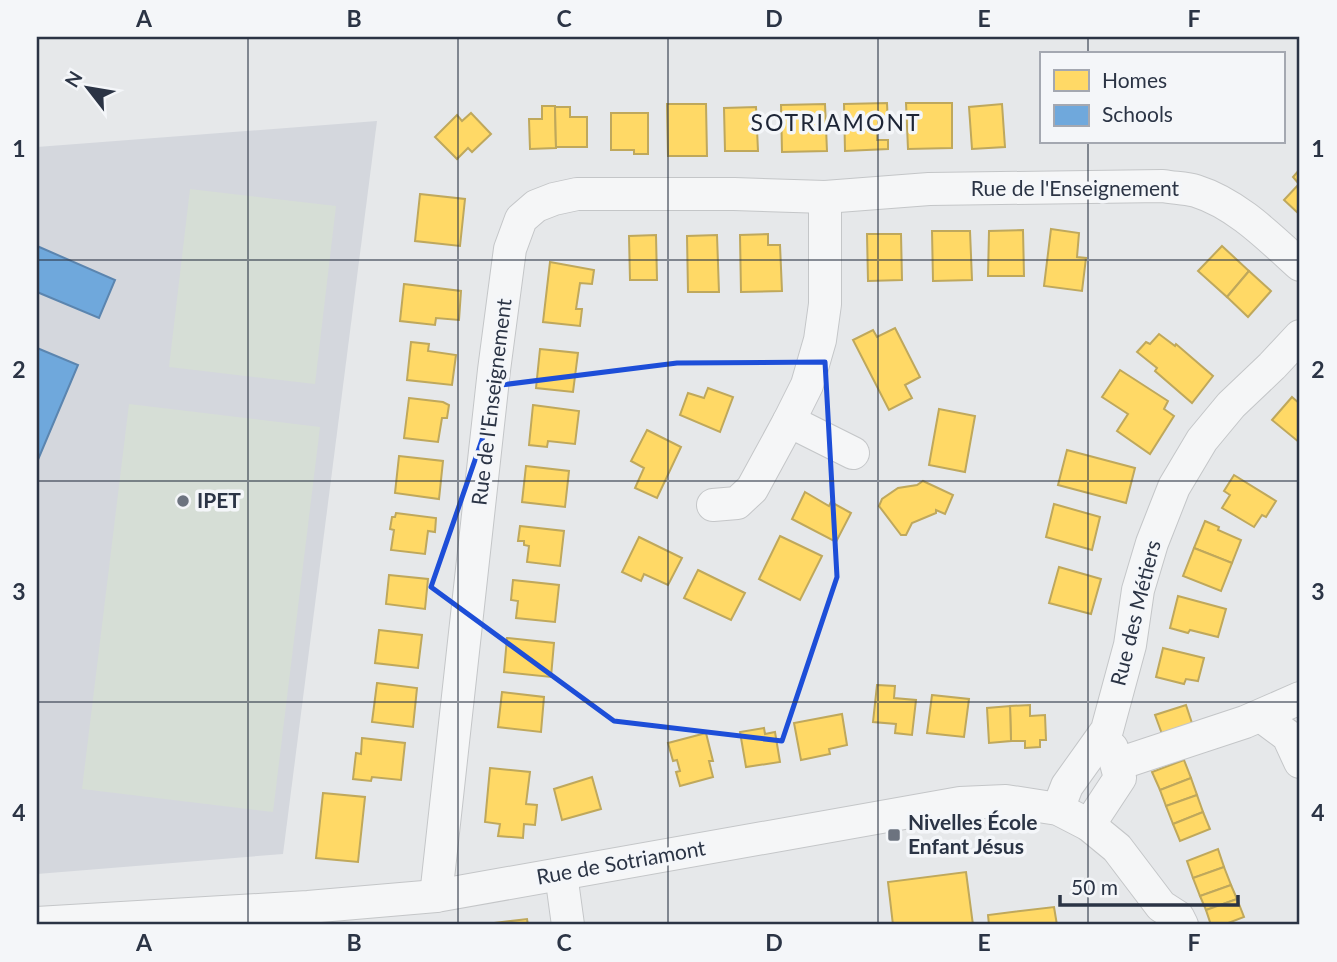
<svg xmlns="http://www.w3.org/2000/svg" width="1337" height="962" font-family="Lato,sans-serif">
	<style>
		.built { fill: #d4d7dd }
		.pitch { fill: #d6ded6 }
		.homes { fill: #ffd966; stroke: #bfa85c; stroke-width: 2 }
		.schools { fill: #6fa8dc; stroke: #5b85af; stroke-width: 2 }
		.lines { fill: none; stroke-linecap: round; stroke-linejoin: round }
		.minor-casing { stroke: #c4c6c8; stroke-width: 34 }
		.minor { stroke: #f5f6f7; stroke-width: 32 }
		.marked { fill: none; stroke: #1d4ed8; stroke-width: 5; stroke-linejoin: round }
		.grid { fill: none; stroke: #2b3445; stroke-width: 2; stroke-opacity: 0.55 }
		.poi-dot { fill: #6c737f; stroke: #f4f6f9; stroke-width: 2.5 }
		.labels { text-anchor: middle; stroke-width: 7; stroke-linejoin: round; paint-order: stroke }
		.street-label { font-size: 21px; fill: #2b3445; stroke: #f4f6f9 }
		.poi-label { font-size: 21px; font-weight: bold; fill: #2b3445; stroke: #f4f6f9; text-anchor: start }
		.neighbourhood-label { font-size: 23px; letter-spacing: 2px; fill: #1d2536; stroke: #f4f6f9 }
		.neatline { fill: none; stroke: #2b3445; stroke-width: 2.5 }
		.grid-label { font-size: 23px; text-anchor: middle; font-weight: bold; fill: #2b3445 }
	</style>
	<rect width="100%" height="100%" fill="#e6e8ea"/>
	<path class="built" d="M377 121 283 854 37 874V147Z"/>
	<g class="pitch">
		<path d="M190 189 336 206 315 384 169 367Z"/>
		<path d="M129 404 320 427 273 812 82 789Z"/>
	</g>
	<g class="homes">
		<path d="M887 103 888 126 877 128V140H888V149L845 151 844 104Z"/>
		<path d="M906 103H952V148L908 149Z"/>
		<path d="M667 104H706L707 156H668Z"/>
		<path d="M825 104 827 151 782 152 781 105Z"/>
		<path d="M1002 104 1005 147 972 149 969 107Z"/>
		<path d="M542 106H555L556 148 530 149 529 119H542Z"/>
		<path d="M555 107H570V117H587V147H556Z"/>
		<path d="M756 107 758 151H725L724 108Z"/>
		<path d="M471 113 491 134 472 152 468 148 457 159 435 137 457 115 462 121Z"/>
		<path d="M611 113H648V154H634V150H611Z"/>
		<path d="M1300 169V215L1284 200 1299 184 1293 177Z"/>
		<path d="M420 194 465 199 460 246 415 241Z"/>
		<path d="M1051 229 1079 233 1077 257 1086 258 1082 291 1044 286Z"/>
		<path d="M1023 230 1024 276H988L989 231Z"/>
		<path d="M932 231H970L972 280 933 281Z"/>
		<path d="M768 234V245H780L782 291 741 292 740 235Z"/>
		<path d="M867 234H901L902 280 868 281Z"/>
		<path d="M656 235 657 280H630L629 236Z"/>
		<path d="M717 235 719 292H688L687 236Z"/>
		<path d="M1222 246 1249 271 1227 297 1198 271Z"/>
		<path d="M550 262 594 270 592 284 580 283 576 309H582L580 326 543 322Z"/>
		<path d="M1249 271 1271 291 1248 317 1227 297Z"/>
		<path d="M404 284 461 291 459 320 436 318 435 325 400 321Z"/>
		<path d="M895 328 920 377 905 385 912 398 889 410 853 340 873 330 877 337Z"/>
		<path d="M1159 334 1175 346 1176 344 1213 376 1192 403 1155 371 1157 368 1137 352 1146 342 1150 344Z"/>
		<path d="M411 342 429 344 428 351 456 355 452 385 407 380Z"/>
		<path d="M540 349 578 353 573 392 536 388Z"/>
		<path d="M1120 370 1168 401 1164 409 1174 416 1150 454 1117 431 1128 414 1102 397Z"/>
		<path d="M708 388 733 397 720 432 680 415 688 393 704 398Z"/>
		<path d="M1292 397 1300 404V443L1272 420Z"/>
		<path d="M409 398 443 402 449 405 447 418H442L438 442 404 438Z"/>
		<path d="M533 405 579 411 575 444 548 441 547 447 529 445Z"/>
		<path d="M939 409 975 416 965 472 929 465Z"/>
		<path d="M647 430 681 447 657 498 635 488 644 468 631 461Z"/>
		<path d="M1067 450 1135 468 1126 503 1058 485Z"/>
		<path d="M399 456 443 461 439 499 395 493Z"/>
		<path d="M526 466 569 471 565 507 522 502Z"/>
		<path d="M1234 475 1276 501 1266 517 1262 515 1254 527 1222 508 1230 495 1224 491Z"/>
		<path d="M923 481 953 495 945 514 936 510V513L912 523 906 535H901L879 506 882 499 898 488 917 485Z"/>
		<path d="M805 492 829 506 831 502 851 513 836 542 792 519Z"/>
		<path d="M1054 504 1100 517 1092 550 1046 537Z"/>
		<path d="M396 513 436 518 435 532 428 531 425 554 391 550 394 530 390 529 392 517H395Z"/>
		<path d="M1205 521 1219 527 1218 530 1241 540 1232 563 1194 548Z"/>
		<path d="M520 526 564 531 560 566 527 562 529 546 524 545V541H518Z"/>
		<path d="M780 536 822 556 800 600 759 579Z"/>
		<path d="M639 537 682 558 668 585 644 574 641 581 622 572Z"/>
		<path d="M1194 548 1232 563 1221 591 1183 576Z"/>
		<path d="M1059 567 1101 579 1091 614 1049 603Z"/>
		<path d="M698 570 745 593 731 620 684 598Z"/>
		<path d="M389 575 428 579 425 609 386 604Z"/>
		<path d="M513 580 559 585 555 622 516 618 518 601 511 600Z"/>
		<path d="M1178 596 1226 609 1218 637 1190 630 1188 633 1170 628Z"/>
		<path d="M379 630 422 635 418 668 375 663Z"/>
		<path d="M507 638 554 643 551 677 504 672Z"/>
		<path d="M1163 648 1204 658 1198 681 1186 679 1184 684 1156 677Z"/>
		<path d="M377 683 417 688 413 727 372 722Z"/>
		<path d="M877 685 895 686 894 698 916 700 912 735 895 733 896 724 873 722Z"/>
		<path d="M502 692 544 697 541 732 498 727Z"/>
		<path d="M932 695 969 699 964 737 927 733Z"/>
		<path d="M1030 705V716L1045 715 1046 740H1040V747L1025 748V741H1011L1010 706Z"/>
		<path d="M1186 705 1195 732 1165 742 1155 715Z"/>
		<path d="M1010 706 1011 741 989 743 987 708Z"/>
		<path d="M842 714 847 745 829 749 830 754 801 760 794 723Z"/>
		<path d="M764 728 765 734 775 732 780 762 746 767 740 732Z"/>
		<path d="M706 733 713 761H709L713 777 680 786 676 772 680 771 677 760 673 761 668 743Z"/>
		<path d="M362 738 405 743 401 780 372 777 371 781 353 779 356 753 361 754Z"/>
		<path d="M1184 760 1191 778 1160 790 1152 772Z"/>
		<path d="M490 768 530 772 526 804 537 805 535 825 524 824 523 838 498 836 500 824 485 822Z"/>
		<path d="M592 777 601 809 562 820 554 789Z"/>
		<path d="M1191 778 1197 795 1166 806 1160 790Z"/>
		<path d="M323 793 365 797 358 862 316 858Z"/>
		<path d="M1197 795 1203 812 1173 824 1166 806Z"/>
		<path d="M1203 812 1210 829 1180 841 1173 824Z"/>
		<path d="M1218 849 1224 867 1193 878 1187 861Z"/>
		<path d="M1224 867 1231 885 1200 896 1193 878Z"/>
		<path d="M966 872 973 925H893L888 882Z"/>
		<path d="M1231 885 1237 899 1206 910 1200 896Z"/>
		<path d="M1237 899 1244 917 1223 925H1211L1206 910Z"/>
		<path d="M1054 907 1057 925H989L988 915Z"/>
		<path d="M527 919 528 925H487V924Z"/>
	</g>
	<g class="schools">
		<path d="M37 246 115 280 99 318 37 292Z"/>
		<path d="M37 348 78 365 37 462Z"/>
	</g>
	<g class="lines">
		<g class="minor-casing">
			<g id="minor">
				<path d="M789 421 853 453"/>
				<path d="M713 505 737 503 752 489 789 421 807 385 820 340 825 304V197"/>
				<path d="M1261 716 1288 736 1300 762"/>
				<path d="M1118 764 1245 722 1300 698"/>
				<path d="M1058 809 1067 786 1107 730 1130 645 1138 590 1152 543 1174 487 1202 440 1231 405 1272 366 1300 336"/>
				<path d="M1089 825 1120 778 1112 748"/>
				<path d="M561 874 568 925"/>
				<path d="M436 896 494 370 510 249 521 219 536 206 554 199 577 194H734L825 197 929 189 1163 186C1174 188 1186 188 1196 191 1237 204 1269 237 1300 265"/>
				<path d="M37 923 308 907 436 896 960 803 1006 801 1058 809 1089 825 1117 848 1161 906 1178 917 1182 925"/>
			</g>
		</g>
		<use href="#minor" class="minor"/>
	</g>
	<path class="marked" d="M825 362 837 577 782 741 614 721 431 587 501 385 677 363Z"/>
	<path class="grid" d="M248 37V925M458 37V925M668 37V925M878 37V925M1088 37V54M1088 142V925M37 260H1300M37 481H1300M37 702H1300"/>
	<g class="poi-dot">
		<circle cx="183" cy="501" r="7"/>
		<rect x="887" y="828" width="14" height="14" rx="3.5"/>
	</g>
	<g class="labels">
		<g class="street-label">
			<text x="1075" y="196">Rue de l'Enseignement</text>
			<text transform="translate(492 402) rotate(-83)" y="7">Rue de l'Enseignement</text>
			<text transform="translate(1136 613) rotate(-76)" y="7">Rue des Métiers</text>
			<text transform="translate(621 863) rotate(-10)" y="7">Rue de Sotriamont</text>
		</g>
		<g class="poi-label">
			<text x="197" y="508">IPET</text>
			<text x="908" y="830">Nivelles École<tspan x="908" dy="24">Enfant Jésus</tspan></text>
		</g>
		<g class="neighbourhood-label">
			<text x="836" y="131">SOTRIAMONT</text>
		</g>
	</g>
	<rect width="1337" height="962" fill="none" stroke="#f4f6f9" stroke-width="77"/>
	<rect x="1040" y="52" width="245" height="91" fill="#f4f6f9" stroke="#a4a8b1" stroke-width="2"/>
	<rect x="1054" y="70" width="35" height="21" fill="#ffd966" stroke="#a4a8b1" stroke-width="2"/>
	<text x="1102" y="88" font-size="21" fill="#2b3445">Homes</text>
	<rect x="1054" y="105" width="35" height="21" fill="#6fa8dc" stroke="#a4a8b1" stroke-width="2"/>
	<text x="1102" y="122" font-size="21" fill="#2b3445">Schools</text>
	<g transform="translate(88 88) rotate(301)" stroke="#f4f6f9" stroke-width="5" paint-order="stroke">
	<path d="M0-5L12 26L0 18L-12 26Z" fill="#2b3445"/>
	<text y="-10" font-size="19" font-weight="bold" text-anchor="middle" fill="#2b3445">N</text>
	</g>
	<path d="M1060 895v10h178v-10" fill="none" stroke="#2b3445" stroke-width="3.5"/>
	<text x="1071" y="895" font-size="21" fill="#2b3445" stroke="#f4f6f9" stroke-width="5" paint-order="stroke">50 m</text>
	<rect x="38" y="38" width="1260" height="885" class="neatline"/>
	<g class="grid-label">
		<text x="144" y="27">A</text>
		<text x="354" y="27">B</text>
		<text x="564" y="27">C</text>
		<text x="774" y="27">D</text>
		<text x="984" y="27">E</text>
		<text x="1194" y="27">F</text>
		<text x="19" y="157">1</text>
		<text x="1318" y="157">1</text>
		<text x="19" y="378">2</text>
		<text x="1318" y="378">2</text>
		<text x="19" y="600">3</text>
		<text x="1318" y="600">3</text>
		<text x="19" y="821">4</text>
		<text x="1318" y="821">4</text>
		<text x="144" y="951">A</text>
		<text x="354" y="951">B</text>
		<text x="564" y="951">C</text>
		<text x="774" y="951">D</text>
		<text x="984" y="951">E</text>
		<text x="1194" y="951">F</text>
	</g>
</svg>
